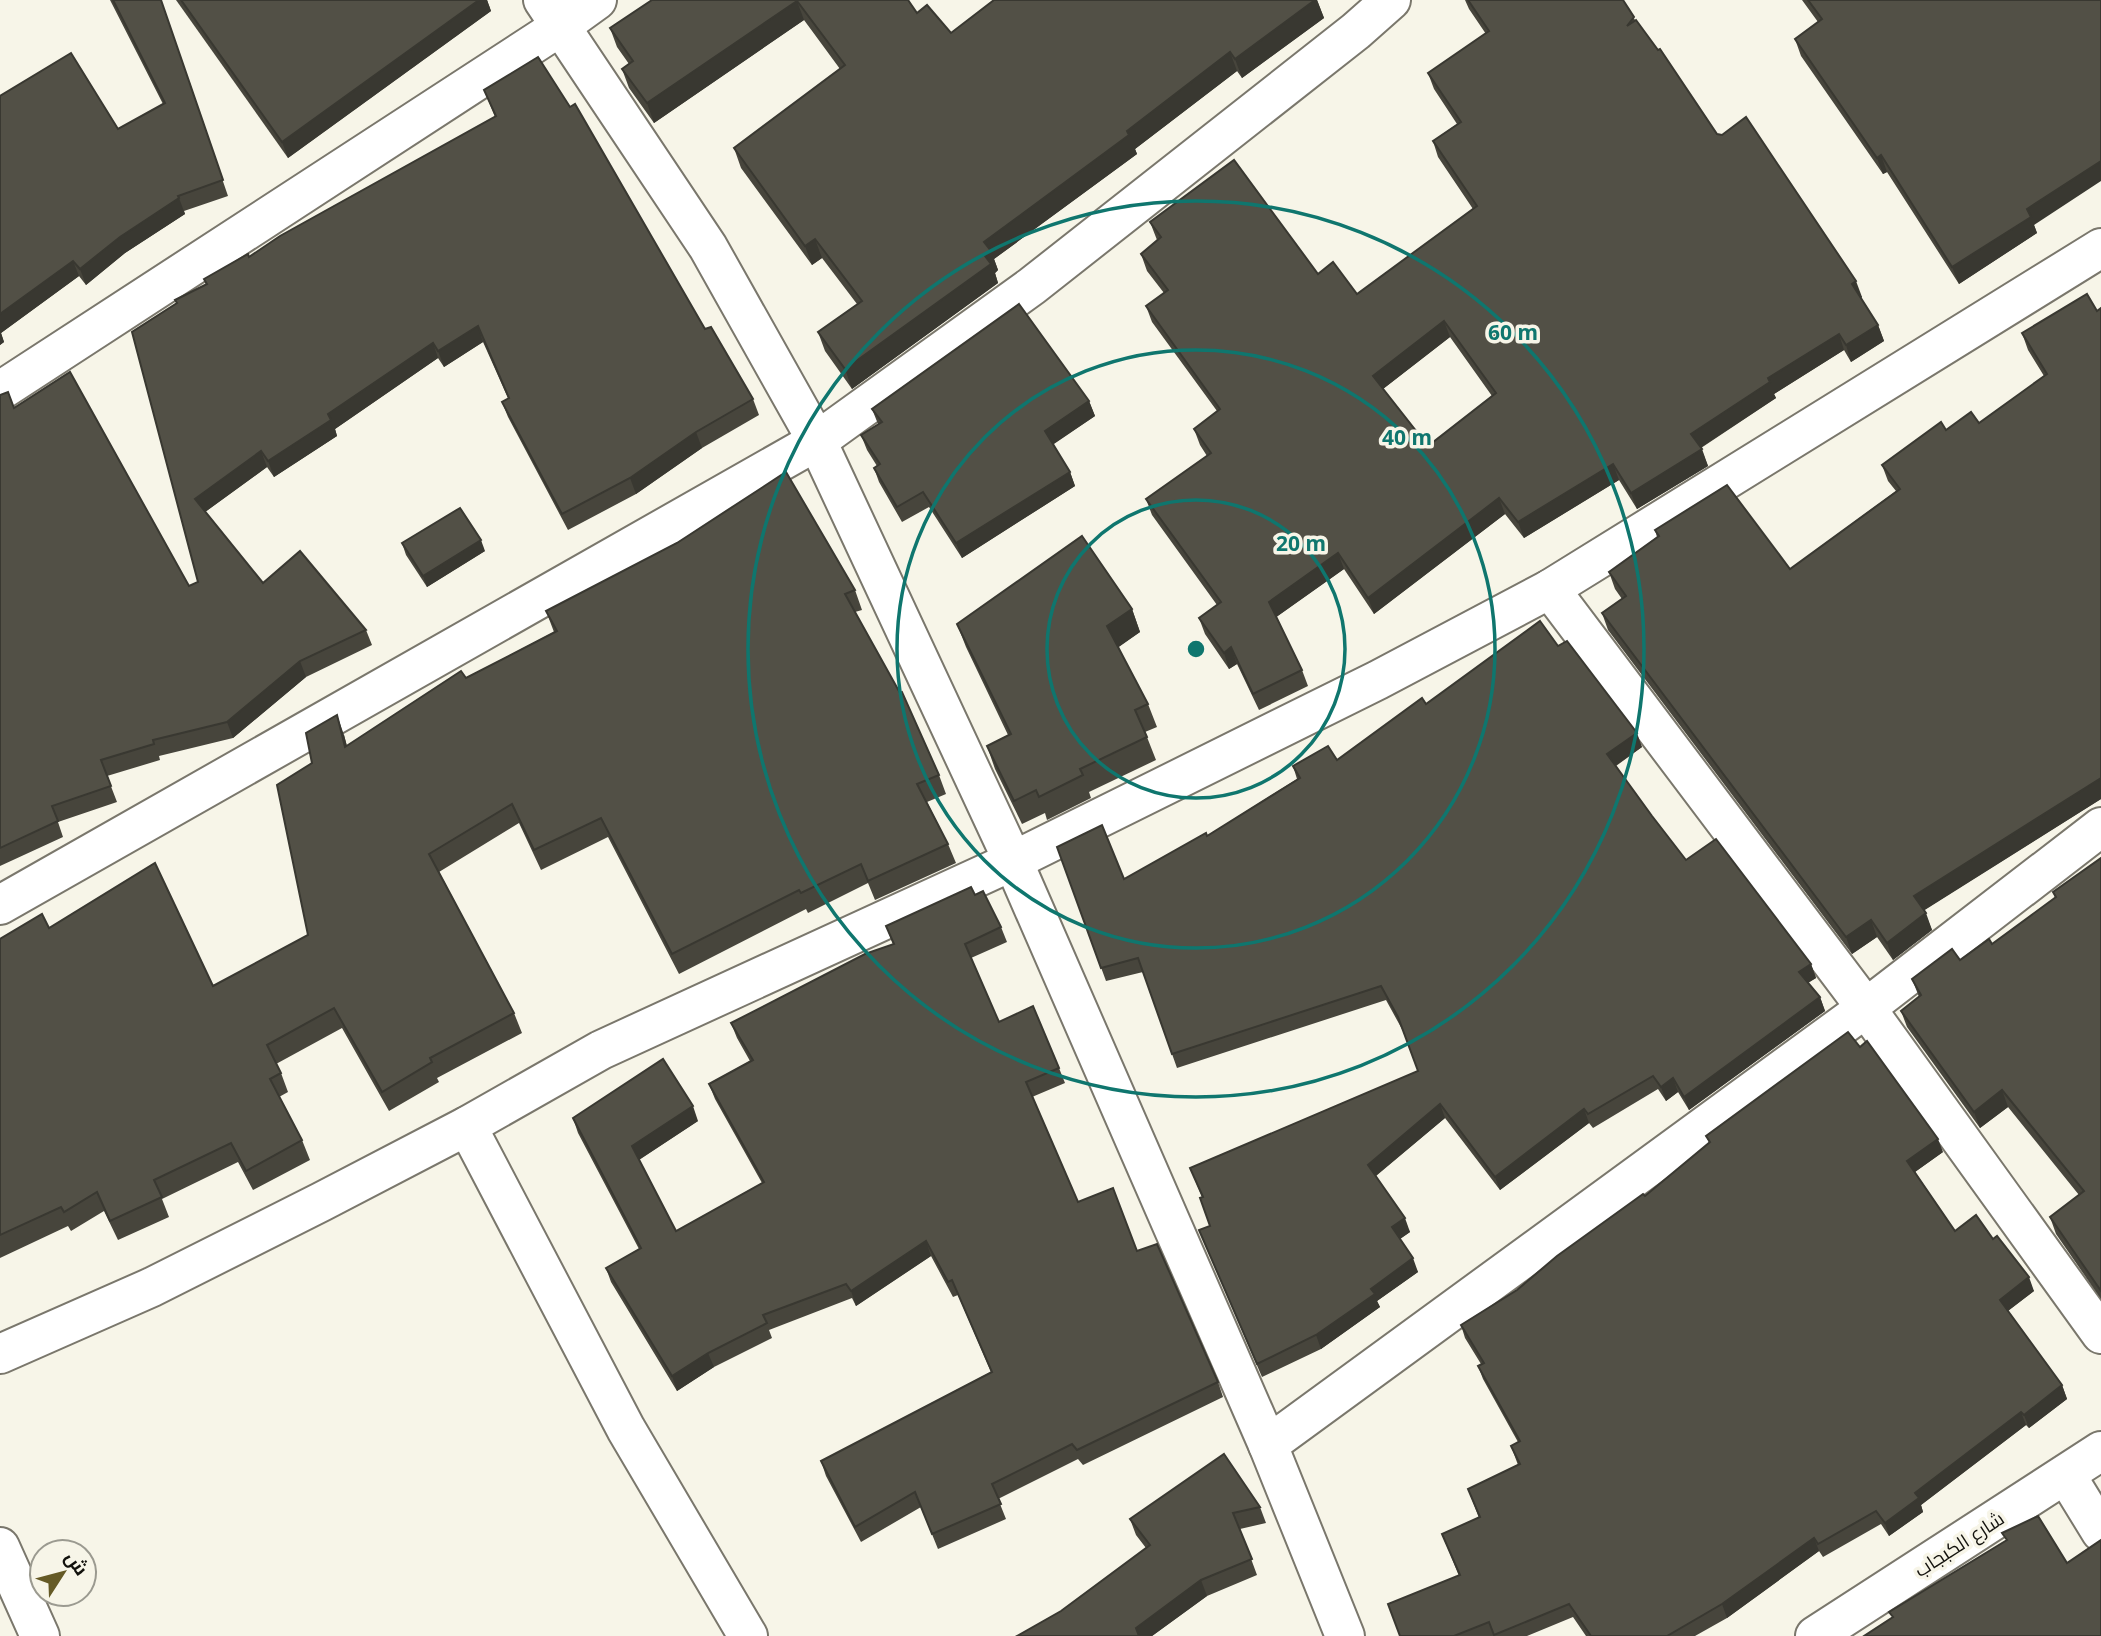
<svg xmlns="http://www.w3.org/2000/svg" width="2101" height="1636" font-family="'Noto Sans',Cairo,sans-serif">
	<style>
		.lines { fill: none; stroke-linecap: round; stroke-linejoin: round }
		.minor-casing { stroke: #7a776c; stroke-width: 42 }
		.secondary-casing { stroke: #7a776c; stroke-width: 42 }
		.minor { stroke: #fff; stroke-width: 38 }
		.secondary { stroke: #fff; stroke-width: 38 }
		.wall { fill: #47453c; fill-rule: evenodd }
		.shaded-wall { fill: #393831 }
		.building { fill: #525046; stroke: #393831; stroke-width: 2; fill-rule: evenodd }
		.ring { fill: none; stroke: #0f766e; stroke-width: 3.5 }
		.labels { text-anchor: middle; stroke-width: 7; stroke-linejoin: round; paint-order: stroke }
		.street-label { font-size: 19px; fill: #12110c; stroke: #f7f5e8 }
		.centre { fill: #0f766e; stroke: #f7f5e8; stroke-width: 3.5 }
		.ring-label { font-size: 21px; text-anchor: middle; font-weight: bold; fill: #0f766e; stroke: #f7f5e8; stroke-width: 7; stroke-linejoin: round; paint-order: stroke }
	</style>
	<rect width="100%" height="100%" fill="#f7f5e8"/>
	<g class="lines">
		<g class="minor-casing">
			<g id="minor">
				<path d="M543 0 708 247 817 441 1013 861 1268 1445 1345 1636"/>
				<path d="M0 391 561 26 597 0"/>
				<path d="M1550 589 1866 1008 2101 1334"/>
				<path d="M0 905 817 441 1032 286 1356 31 1391 0"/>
				<path d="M467 1126 626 1429 748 1636"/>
				<path d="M0 1354 152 1287 321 1202 467 1126 601 1050 1013 861 1378 680 1550 589 2101 248"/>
				<path d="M1268 1445 1866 1008 2101 827"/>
				<path d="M2066 1475 2101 1532"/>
				<path d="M0 1547 40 1636"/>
			</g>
		</g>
		<g class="secondary-casing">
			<path id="secondary" d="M1815 1636 2101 1451"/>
		</g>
		<use href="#minor" class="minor"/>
		<use href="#secondary" class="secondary"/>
	</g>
	<g class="wall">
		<path d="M110 0H161L228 196 184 211 185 214 125 253 86 285 79 276 1 333 4 342 0 345V96L118 129 163 104Z"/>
		<path d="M176 0H487L491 11 288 158Z"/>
		<path d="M652 0H908L917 13 951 33 994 0H1317L1324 18 1242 78 1237 71 1135 149 1137 154 994 259 998 270 995 273 998 283 852 389 825 351 818 332 857 304 822 258 812 265 741 168 734 148 840 69 804 20 654 123 629 88 622 69 629 64 617 47 610 28Z"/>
		<path d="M1465 0H1623L1635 20 1717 134 1862 297 1861 298 1878 325 1884 341 1851 362 1844 350 1774 394 1776 398 1701 448 1708 466 1637 509 1619 480 1524 538 1505 514 1374 614 1344 569 1276 617 1302 670 1308 686 1259 710 1237 664 1229 669 1205 634 1199 618 1217 605 1152 515 1146 499 1207 456 1200 445 1194 429 1217 411 1152 322 1146 306 1164 293 1147 271 1141 254 1157 240 1150 222 1318 274 1357 294 1473 209 1438 157 1433 141 1457 124 1434 89 1428 73 1486 34 1469 9ZM1450 337 1492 396 1428 446 1383 389Z"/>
		<path d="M1802 0H2101L2034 225 2037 233 1959 284 1887 172 1883 174 1801 56 1795 39 1818 22Z"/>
		<path d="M484 90 705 329 753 399 759 415 702 448 636 494 568 530 508 417 502 402 508 398 483 342 444 367 438 358 335 429 337 436 274 477 267 467 205 512 263 583 366 630 372 645 306 677 233 738 159 756 160 760 107 776 117 802 58 822 63 837 0 866V395L14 408 189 586 198 582 206 285 204 279 249 257 495 117Z"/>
		<path d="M2101 308V799L1924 910 1932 930 1893 960 1877 937 1852 954 1608 630 1602 613 1622 599 1615 589 1609 572 1657 537 1655 530 1790 569 1896 491 1888 481 1882 465 1946 430 1979 423 2044 376 2028 350 2022 333 2097 311Z"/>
		<path d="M1089 401 1095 416 1053 444 1070 472 1075 486 962 558 929 507 902 522 879 482 874 468 877 466 867 450 861 435 878 424 872 409Z"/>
		<path d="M402 543 485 551 427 587 406 555Z"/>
		<path d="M855 590 862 610 855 612 939 775 946 794 927 802 948 844 956 863 875 900 868 883 808 913 806 909 679 974 608 837 541 870 519 823 439 872 514 1013 522 1033 437 1078 439 1082 389 1111 342 1028 276 1064 281 1073 288 1092 279 1097 302 1140 310 1160 253 1190 238 1162 162 1199 169 1217 118 1240 104 1211 71 1231 68 1226 0 1258V939L49 928 213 986 308 935 312 763 344 735 347 746 466 678 554 632 546 611Z"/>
		<path d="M1132 609 1140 632 1118 647 1148 704 1157 727 1145 732 1156 760 1089 792 1091 798 1047 820 1045 813 1022 824 995 769 987 746 1008 735 966 647 957 624Z"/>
		<path d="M1558 646 1642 747 1616 766 1652 816 1686 860 1811 964 1816 978 1808 983 1820 997 1825 1011 1689 1110 1678 1092 1666 1101 1658 1089 1593 1128 1589 1123 1500 1190 1445 1118 1376 1176 1410 1232 1400 1239 1418 1272 1377 1301 1380 1307 1321 1349 1262 1377 1199 1230 1210 1226 1202 1197 1190 1168 1418 1071 1403 1031 1386 1000 1177 1068 1143 972 1106 981 1057 847 1124 879 1207 836 1297 779 1293 766 1337 760 1426 704Z"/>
		<path d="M2101 858V1299L2056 1234 2050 1217 2079 1195 2008 1107 1980 1128 1907 1027 1901 1011 1919 997 1912 979 1960 960 1992 944 2055 898 2053 892Z"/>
		<path d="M975 895 1001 927 1007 942 971 958 999 1022 1059 1068 1065 1083 1032 1097 1078 1202 1137 1251 1218 1382 1223 1397 1083 1465 1078 1459 998 1499 1006 1519 938 1549 921 1507 861 1542 826 1476 821 1461 991 1372 958 1295 953 1297 931 1256 856 1306 852 1298 769 1330 772 1338 714 1367 677 1391 611 1282 606 1268 639 1249 578 1133 573 1118 698 1121 639 1160 676 1231 762 1183 715 1099 709 1084 750 1061 737 1038 731 1023 893 944 886 926Z"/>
		<path d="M1706 1136 1943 1152 1915 1172 1955 1231 1993 1239 2034 1291 2008 1311 2062 1385 2067 1399 2029 1428 2026 1425 1921 1505 1923 1512 1889 1536 1881 1524 1823 1557 1819 1551 1727 1618 1695 1636H1586L1573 1617 1527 1636H1400L1459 1576 1442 1534 1479 1518 1468 1489 1518 1465 1511 1446 1518 1442 1483 1379 1478 1366 1481 1364 1465 1338 1461 1325 1517 1290 1645 1196 1709 1143Z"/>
		<path d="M1260 1507 1266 1523 1240 1529 1257 1575 1207 1596 1152 1636H1017L1061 1611 1146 1548 1136 1535 1130 1519Z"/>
	</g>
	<g class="shaded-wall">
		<path d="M479 0H487L491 11 288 158 282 142Z"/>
		<path d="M1315 0H1317L1324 18 1242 78 1235 59Z"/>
		<path d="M797 1 804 20 654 123 647 103Z"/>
		<path d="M1230 52 1237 71 1135 149 1137 154 994 259 998 270 995 273 998 283 852 389 845 369 985 256 984 242Z"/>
		<path d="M1881 155 1887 172 1883 174 1877 158Z"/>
		<path d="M2101 161V181L2034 225 2037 233 1959 284 1952 267 2027 209Z"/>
		<path d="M179 198 185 214 125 253 86 285 80 269 120 237Z"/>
		<path d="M815 239 822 258 812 265 805 246Z"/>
		<path d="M73 261 79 276 1 333 4 342 0 345V314Z"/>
		<path d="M1856 281 1862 297 1858 300 1852 284Z"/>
		<path d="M1444 321 1450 337 1379 392 1373 376Z"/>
		<path d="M1878 325 1884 341 1851 362 1846 345Z"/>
		<path d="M478 326 483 342 444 367 438 351Z"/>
		<path d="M1839 334 1844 350 1774 394 1776 398 1697 450 1691 434 1768 378Z"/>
		<path d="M433 343 438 358 335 429 337 436 274 477 268 461 328 414Z"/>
		<path d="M1089 401 1095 416 1051 446 1045 431Z"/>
		<path d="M696 432 702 448 636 494 630 478Z"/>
		<path d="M1702 449 1708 466 1637 509 1631 493Z"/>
		<path d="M261 451 267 467 201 515 195 499Z"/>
		<path d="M1613 464 1619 480 1524 538 1518 522Z"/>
		<path d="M1070 472 1075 486 962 558 956 543Z"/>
		<path d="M1499 498 1505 514 1374 614 1368 598Z"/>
		<path d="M481 540 485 551 427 587 423 576Z"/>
		<path d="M1338 553 1344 569 1275 618 1269 602Z"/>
		<path d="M1132 609 1140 632 1116 649 1107 626Z"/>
		<path d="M1231 647 1237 664 1229 669 1224 653Z"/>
		<path d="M300 661 306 677 233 738 227 722Z"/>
		<path d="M337 715 344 735 352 766 345 747Z"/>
		<path d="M1637 733 1642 747 1612 768 1607 754Z"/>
		<path d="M2101 778V799L1920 913 1914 896Z"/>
		<path d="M1926 913 1932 930 1893 960 1887 943Z"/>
		<path d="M1871 920 1877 937 1852 954 1846 937Z"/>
		<path d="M1811 964 1816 978 1804 985 1799 972Z"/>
		<path d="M1820 997 1825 1011 1689 1110 1684 1097Z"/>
		<path d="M1673 1078 1678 1092 1666 1101 1661 1087Z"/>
		<path d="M2002 1090 2008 1107 1980 1128 1974 1112Z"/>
		<path d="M1440 1104 1445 1118 1373 1178 1368 1165Z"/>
		<path d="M693 1106 698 1121 637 1161 632 1146Z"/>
		<path d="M1584 1109 1589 1123 1500 1190 1495 1177Z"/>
		<path d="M1938 1139 1943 1152 1912 1174 1907 1161Z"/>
		<path d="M1405 1218 1410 1232 1397 1241 1392 1227Z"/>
		<path d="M926 1241 931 1256 856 1306 851 1291Z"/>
		<path d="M1413 1258 1418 1272 1377 1301 1380 1307 1321 1349 1316 1335 1371 1289Z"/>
		<path d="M2029 1277 2034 1291 2005 1313 2000 1300Z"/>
		<path d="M708 1353 714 1367 677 1391 672 1376Z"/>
		<path d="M2062 1385 2067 1399 2029 1428 2024 1415Z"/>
		<path d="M2021 1412 2026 1425 1921 1505 1923 1512 1889 1536 1885 1523 1915 1493Z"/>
		<path d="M1814 1538 1819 1551 1727 1618 1722 1604Z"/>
		<path d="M1201 1580 1207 1596 1152 1636H1138L1136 1628Z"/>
	</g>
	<g class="building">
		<path d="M113 0H161L223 180 178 196 179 198 120 237 80 269 73 261 0 314V96L71 53 118 129 165 103Z"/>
		<path d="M181 0H479L282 142Z"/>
		<path d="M652 0H908L917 13 927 5 951 33 994 0H1315L1235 59 1230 52 1127 131 1129 135 984 242 991 251 985 256 991 264 845 369 818 332 862 301 815 239 805 246 734 148 845 65 797 1 647 103 622 69 633 61 610 28Z"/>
		<path d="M1468 0H1623L1634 17 1627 26 1636 20 1658 50 1660 49 1717 134 1722 135 1746 117 1856 281 1852 284 1878 325 1846 345 1839 334 1768 378 1770 382 1691 434 1702 449 1631 493 1613 464 1518 522 1499 498 1368 598 1338 553 1269 602 1302 670 1253 694 1231 647 1224 653 1199 618 1221 602 1146 499 1211 453 1194 429 1220 409 1146 306 1168 290 1141 254 1161 237 1150 222 1234 160 1318 274 1333 262 1357 294 1477 206 1433 141 1461 122 1428 73 1489 31ZM1444 321 1496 393 1428 446 1373 376Z"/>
		<path d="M1808 0H2101V161L2027 209 2031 217 1952 267 1881 155 1877 158 1795 39 1822 19Z"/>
		<path d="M538 57 570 107 575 104 705 329 711 327 753 399 696 432 630 478 562 514 502 402 509 398 478 326 438 351 433 343 328 414 331 420 268 461 261 451 195 499 263 583 300 551 366 630 300 661 227 722 153 740 154 744 101 760 111 786 52 806 58 821 0 848V395L8 392 14 408 70 372 189 586 198 582 132 332 177 303 175 300 207 284 204 279 248 254 249 257 280 236 496 116 484 90Z"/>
		<path d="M2087 294 2097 311 2101 308V778L1914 896 1926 913 1887 943 1871 920 1846 937 1602 613 1626 596 1609 572 1659 536 1655 530 1727 485 1790 569 1900 489 1882 465 1941 422 1946 430 1971 412 1979 423 2047 374 2022 333Z"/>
		<path d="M1019 304 1089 401 1045 431 1070 472 956 543 923 492 897 507 874 468 880 464 861 435 882 422 872 409Z"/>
		<path d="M786 472 855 590 845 594 900 693 902 692 939 775 917 784 948 844 868 881 861 864 801 893 799 890 672 954 601 818 534 850 512 804 429 854 514 1013 430 1058 432 1062 382 1092 334 1008 267 1045 281 1073 270 1079 302 1140 246 1171 231 1143 154 1180 162 1197 110 1221 97 1192 64 1212 61 1207 0 1235V939L42 914 49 928 155 863 213 986 308 935 277 785 312 763 306 733 337 715 345 747 461 671 466 678 557 631 546 611 677 543Z"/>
		<path d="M460 508 481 540 423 576 402 543Z"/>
		<path d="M1082 536 1132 609 1107 626 1148 704 1135 710 1147 737 1080 769 1083 775 1039 797 1036 790 1014 801 987 746 1011 734 957 624Z"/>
		<path d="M1540 621 1558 646 1567 641 1637 733 1607 754 1652 816 1686 860 1716 839 1811 964 1799 972 1820 997 1684 1097 1673 1078 1661 1087 1653 1076 1588 1114 1584 1109 1495 1177 1440 1104 1368 1165 1405 1218 1392 1227 1413 1258 1371 1289 1375 1294 1316 1335 1257 1364 1199 1230 1210 1226 1200 1198 1203 1197 1190 1168 1418 1071 1398 1017 1381 986 1172 1054 1138 958 1101 968 1057 847 1102 825 1124 879 1206 833 1207 836 1300 778 1293 766 1328 746 1337 760 1422 698 1426 704Z"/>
		<path d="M2101 858V1291L2050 1217 2084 1191 2002 1090 1974 1112 1901 1011 1921 995 1912 979 1952 949 1960 960 1989 939 1992 944 2056 897 2053 892Z"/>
		<path d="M971 887 975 895 983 891 1001 927 965 944 999 1022 1033 1006 1059 1068 1026 1082 1078 1202 1113 1188 1137 1251 1157 1244 1218 1382 1077 1450 1072 1444 992 1484 1001 1504 932 1534 915 1492 855 1527 821 1461 992 1372 952 1280 948 1282 926 1241 851 1291 846 1284 763 1315 767 1323 708 1353 672 1376 606 1268 641 1248 573 1118 663 1059 693 1106 632 1146 676 1231 764 1182 709 1084 753 1060 731 1023 865 954 894 944 886 926Z"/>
		<path d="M1848 1032 1860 1047 1867 1041 1938 1139 1907 1161 1955 1231 1976 1215 1993 1239 1997 1236 2029 1277 2000 1300 2062 1385 2024 1415 2021 1412 1915 1493 1919 1498 1885 1523 1876 1511 1818 1544 1814 1538 1722 1604 1667 1636H1591L1569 1604 1494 1635 1489 1622 1454 1636H1400L1388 1604 1460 1575 1442 1534 1480 1517 1468 1489 1520 1464 1511 1446 1520 1441 1478 1366 1484 1363 1461 1325 1517 1290 1557 1256 1643 1194 1645 1196 1710 1142 1706 1136Z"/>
		<path d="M1224 1454 1260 1507 1233 1513 1252 1559 1201 1580 1136 1628 1139 1636H1017L1061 1611 1150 1545 1130 1519Z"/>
		<path d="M2038 1516 2067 1563 2101 1540V1636H1864L1893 1617 1889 1612 2007 1540 2002 1533Z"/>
	</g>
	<g class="ring">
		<circle cx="1196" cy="649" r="149"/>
		<circle cx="1196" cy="649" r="299"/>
		<circle cx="1196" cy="649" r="448"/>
	</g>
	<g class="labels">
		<g class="street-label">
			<text transform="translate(1959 1544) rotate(-33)" y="7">شارع الكبجاب</text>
		</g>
	</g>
	<circle cx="1196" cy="649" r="10" class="centre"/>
	<g class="ring-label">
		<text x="1513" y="340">60 m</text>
		<text x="1407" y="445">40 m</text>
		<text x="1301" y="551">20 m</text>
	</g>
	<g transform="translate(63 1573) rotate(54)"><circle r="33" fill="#f7f5e8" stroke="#9b9a90" stroke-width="2"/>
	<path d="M0-5L12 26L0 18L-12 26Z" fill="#655a26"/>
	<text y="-10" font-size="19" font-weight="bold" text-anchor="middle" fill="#12110c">ش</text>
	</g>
</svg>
